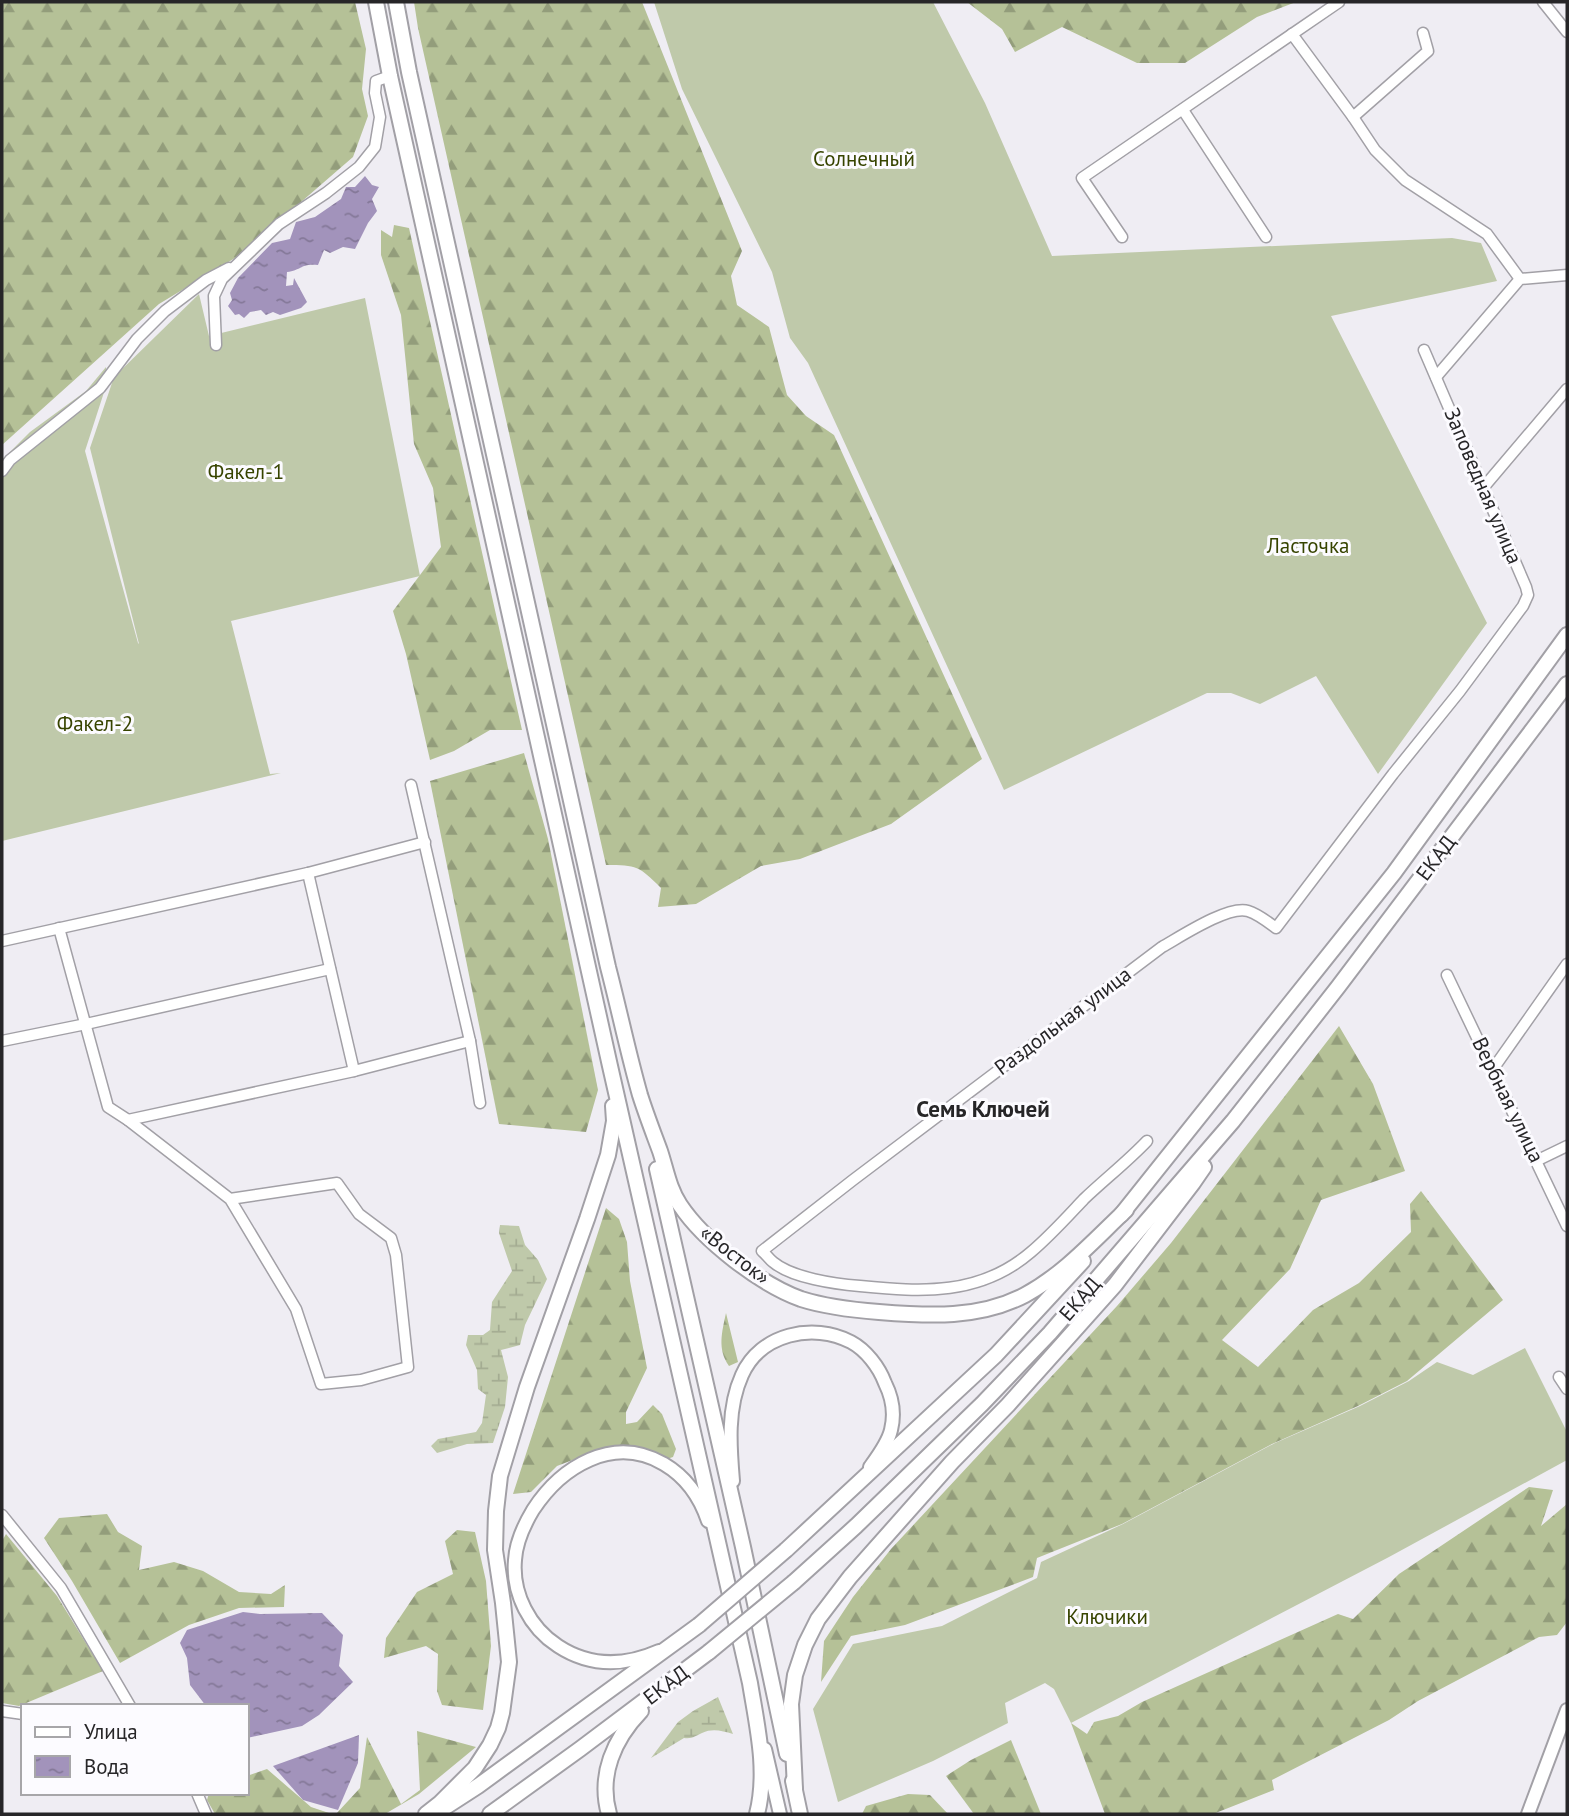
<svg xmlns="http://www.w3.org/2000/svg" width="1569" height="1816" font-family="'PT Sans',sans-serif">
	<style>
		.forest { fill: url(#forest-firs) }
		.wetland { fill: url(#wetland-marsh) }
		.garden { fill: #bfc9aa }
		.water { fill: url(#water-ripples) }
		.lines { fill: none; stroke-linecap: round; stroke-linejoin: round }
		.minor-casing { stroke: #a2a0a6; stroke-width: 13 }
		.major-casing { stroke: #a2a0a6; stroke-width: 16 }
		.highway-casing { stroke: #a2a0a6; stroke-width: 18 }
		.minor { stroke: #fff; stroke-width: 10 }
		.major { stroke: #fff; stroke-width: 12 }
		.highway { stroke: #fff; stroke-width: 14 }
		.highway-bridge-casing { stroke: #a2a0a6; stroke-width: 18; stroke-linecap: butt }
		.highway-bridge { stroke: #fff; stroke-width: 14 }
		.labels { text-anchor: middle; stroke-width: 6; stroke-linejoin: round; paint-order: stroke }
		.park-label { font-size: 21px; fill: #374400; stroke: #fcfbff }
		.street-label { font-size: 21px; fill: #272628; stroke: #fcfbff }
		.neighbourhood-label { font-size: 23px; font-weight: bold; fill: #272628; stroke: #fcfbff }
	</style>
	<defs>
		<pattern id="forest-firs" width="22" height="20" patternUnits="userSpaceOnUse" patternTransform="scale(1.75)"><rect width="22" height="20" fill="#b5c197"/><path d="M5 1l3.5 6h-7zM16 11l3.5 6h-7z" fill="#939d7b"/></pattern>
		<pattern id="wetland-marsh" width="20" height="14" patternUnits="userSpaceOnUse" patternTransform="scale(1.75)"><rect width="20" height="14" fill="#bfc9aa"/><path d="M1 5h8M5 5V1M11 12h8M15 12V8" fill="none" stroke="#a4ac92"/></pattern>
		<pattern id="water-ripples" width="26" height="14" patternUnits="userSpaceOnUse" patternTransform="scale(1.75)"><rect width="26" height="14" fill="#a293bb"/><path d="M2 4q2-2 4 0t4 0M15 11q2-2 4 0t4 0" fill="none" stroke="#847898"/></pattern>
	</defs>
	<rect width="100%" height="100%" fill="#efedf3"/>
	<g class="forest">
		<path d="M2 2H355L366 49 362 89 368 116 353 157 240 255 159 304 2 445Z"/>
		<path d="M414 2H642L742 251 731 276 737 305 769 327 787 395 806 416 834 435 982 759 891 824 800 859 761 866 696 904 658 907 661 888C639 866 637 865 606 865L418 28Z"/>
		<path d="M967 2H1296L1257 17 1185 63H1137L1062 27 1015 52 1002 29Z"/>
		<path d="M394 225 409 228 522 730H490L454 751 430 760 406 654 393 611 441 547 433 488 414 444 401 315 381 255V230L392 237Z"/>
		<path d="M524 753 548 839 598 1090 586 1132 499 1124 430 781Z"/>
		<path d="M1339 1026 1373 1084 1405 1171 1321 1200 1290 1269 1222 1340 1258 1367 1313 1310 1359 1283 1411 1232 1410 1204 1421 1191 1503 1300 1407 1381 1358 1406 1272 1444 1122 1524 1037 1558 1033 1577 905 1625 851 1636 821 1682 824 1641 853 1597 891 1549 1117 1306 1171 1243Z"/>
		<path d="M606 1208 619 1219 627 1242 630 1281 647 1368 626 1412V1424L637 1422 653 1405 662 1414 676 1449 673 1457 664 1460 657 1452 609 1446 557 1466 531 1492 513 1494Z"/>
		<path d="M726 1313 738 1362 729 1366C717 1349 722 1332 726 1313Z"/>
		<path d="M1529 1487 1553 1490 1541 1526 1567 1504V1622L1557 1635 1539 1637 1418 1701 1389 1720 1272 1780 1274 1790 1213 1814H1105L1071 1723 1087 1734 1094 1722 1118 1716 1142 1702 1338 1614 1353 1619 1399 1574Z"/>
		<path d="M107 1514 118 1532 142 1546 139 1570 174 1562 203 1571 239 1592 271 1594 285 1585 284 1607 239 1608 189 1625 120 1663 72 1581 44 1538 59 1518Z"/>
		<path d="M457 1530 475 1532 486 1581 491 1646 483 1710 442 1705 437 1691 438 1654 426 1646 384 1658 386 1638 417 1592 453 1574 445 1541Z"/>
		<path d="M6 1534 57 1596 103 1671 19 1706 2 1703V1541Z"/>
		<path d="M417 1731 476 1747 419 1794 385 1814H336L360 1788 367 1737 401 1804 420 1790Z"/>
		<path d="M1011 1740 1041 1814H974L946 1776 971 1760Z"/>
		<path d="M267 1769 311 1807 332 1814H215L207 1800 209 1793H247V1776Z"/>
		<path d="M908 1794 930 1795 948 1814H862L866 1806Z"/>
	</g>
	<g class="wetland">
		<path d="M500 1225 519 1226 525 1245 538 1260 547 1279 525 1325 520 1345 501 1350 508 1377 505 1407 493 1443 467 1444 437 1453 431 1446 438 1439 476 1432 482 1423 486 1395 478 1389 477 1370 466 1345 468 1335H483L490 1330 492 1302 512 1271 499 1233Z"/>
		<path d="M718 1697 733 1734C722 1731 713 1728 702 1733 695 1736 693 1739 684 1738L651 1758 678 1722 693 1711Z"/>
	</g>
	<g class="garden">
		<path d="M654 2H933L985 103 1052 256 1452 238 1481 243 1497 281 1331 316 1487 623 1378 774 1316 676 1260 704 1231 693H1207L1004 790 808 363 790 338 772 272 682 89Z"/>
		<path d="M199 294 209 336 365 298 420 576 231 621 270 774 281 773 2 841V460L30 432 86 391 106 367 107 383 85 451 138 643 139 644 90 448 114 377Z"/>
		<path d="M1525 1348 1567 1432V1460L1389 1557 1071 1723 1054 1689 1045 1683 1005 1703 1008 1723 933 1761 838 1802 813 1709 853 1644 942 1626 1037 1578 1041 1562 1123 1524 1275 1443 1360 1406 1409 1381 1437 1362 1473 1375Z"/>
	</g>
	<g class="water">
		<path d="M365 176 372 185 379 187 372 199 377 211 368 223 355 249 343 247 330 253 324 250 318 265C301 263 302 270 287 272L286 286 293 285 294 278 307 302 301 308 280 315 273 312 266 315 261 310 250 312 244 318 239 314 235 315 228 306 232 300 230 293 238 278 272 243 290 239 296 222 315 217 341 199 346 187H355Z"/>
		<path d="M243 1612 260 1614 322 1613 343 1635 339 1666 353 1682 319 1715 302 1726 247 1738V1706H206L190 1685 187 1658 180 1643 187 1630Z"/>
		<path d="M359 1735 358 1763 338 1810 303 1800 273 1766Z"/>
	</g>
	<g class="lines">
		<g class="minor-casing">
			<g id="minor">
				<path d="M1543 2 1567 32"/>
				<path d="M1292 34 1353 117 1375 150 1405 180 1487 234 1520 279"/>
				<path d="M1183 110 1266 237"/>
				<path d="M1353 117 1428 51 1423 33"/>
				<path d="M1122 237 1082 178 1339 2"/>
				<path d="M216 345 214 296 222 279 279 224 326 193 359 167 375 147 380 117 375 93 376 81 390 76"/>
				<path d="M1436 377 1520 279 1567 275"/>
				<path d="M2 471 10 460 100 388 137 339 165 311 206 280 229 268"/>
				<path d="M1483 488 1567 389"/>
				<path d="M411 785 470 1041 480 1103"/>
				<path d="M308 873 354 1071"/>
				<path d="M59 928 108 1107 128 1120 230 1199 296 1309 321 1384 361 1380 408 1367 396 1255 391 1238 359 1214 337 1183 230 1199"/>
				<path d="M2 941 308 873 425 842"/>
				<path d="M1447 975 1567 1226"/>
				<path d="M2 1041 86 1024 330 969"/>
				<path d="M1493 1069 1567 964"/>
				<path d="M128 1120 354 1071 470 1041"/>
				<path d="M1147 1141C1127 1162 1105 1179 1084 1199 1067 1217 1050 1236 1031 1252 980 1296 922 1292 860 1286 835 1284 792 1278 773 1262 769 1259 766 1254 762 1251L853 1180 1162 947C1180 937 1228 905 1248 911 1258 914 1268 922 1276 928L1393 774 1460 691 1523 606 1528 595 1526 587 1424 350"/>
				<path d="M1536 1161 1567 1146"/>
				<path d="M1559 1377 1567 1389"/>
				<path d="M2 1515 61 1588 130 1706"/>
				<path d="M2 1711 23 1714"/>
				<path d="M197 1793 206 1814"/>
			</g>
		</g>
		<g class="major-casing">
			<g id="major">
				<path d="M733 1481C730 1446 727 1408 742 1375 760 1334 813 1322 851 1342 866 1350 879 1367 885 1383 892 1397 895 1414 891 1430 888 1443 878 1456 870 1467"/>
				<path d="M659 1651C625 1666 590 1667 558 1646 530 1628 512 1594 515 1560 516 1542 524 1525 533 1510 561 1467 613 1434 664 1464 686 1477 700 1497 708 1521"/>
				<path d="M765 1749 780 1814"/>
				<path d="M1528 1814 1567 1710"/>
			</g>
		</g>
		<g class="highway-casing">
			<g id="highway">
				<path d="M376 2 390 76 610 1066 750 1683C757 1726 768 1771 757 1814"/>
				<path d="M396 2 409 72 608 967C619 1009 628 1053 640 1095 646 1114 653 1132 660 1151 666 1169 669 1189 680 1205 704 1241 760 1284 801 1299 826 1307 853 1310 879 1312 929 1316 979 1319 1025 1295 1064 1274 1094 1240 1126 1210"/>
				<path d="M657 1169 743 1547 787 1754"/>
				<path d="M1121 1215 1394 873 1567 635"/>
				<path d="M786 1550 996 1355 1083 1261"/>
				<path d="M794 1582 856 1526 982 1404 1050 1333 1233 1121 1338 987 1567 684"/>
				<path d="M793 1781 800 1814"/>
				<path d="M795 1789 791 1704 795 1675 805 1645 818 1619 850 1577 952 1462 1008 1405 1115 1285 1193 1183 1204 1167"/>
				<path d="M444 1808 478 1786 699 1625"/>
				<path d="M426 1814 440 1803 475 1768 490 1745 498 1728 502 1713 509 1662 503 1603 495 1550 496 1511 500 1476 527 1387 587 1219 608 1155 614 1121 613 1106"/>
				<path d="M490 1814 580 1749 709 1652"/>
				<path d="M609 1814C598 1775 614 1739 641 1711"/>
			</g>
		</g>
		<use href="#minor" class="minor"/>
		<use href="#major" class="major"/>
		<use href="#highway" class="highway"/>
		<g class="highway-bridge-casing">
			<g id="highway-bridge">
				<path d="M699 1625 786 1550"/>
				<path d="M709 1652 794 1582"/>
			</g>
		</g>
		<use href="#highway-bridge" class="highway-bridge"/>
	</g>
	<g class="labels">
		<g class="park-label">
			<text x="864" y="166">Солнечный</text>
			<text x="246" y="479">Факел-1</text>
			<text x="1308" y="553">Ласточка</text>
			<text x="95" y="731">Факел-2</text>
			<text x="1107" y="1624">Ключики</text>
		</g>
		<g class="street-label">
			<text transform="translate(1483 486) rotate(67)" y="7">Заповедная улица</text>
			<text transform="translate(1436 858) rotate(-53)" y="7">ЕКАД</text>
			<text transform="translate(1063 1021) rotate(-37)" y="7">Раздольная улица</text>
			<text transform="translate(1508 1100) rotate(64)" y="7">Вербная улица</text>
			<text transform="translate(735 1255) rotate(38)" y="7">«Восток»</text>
			<text transform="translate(1080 1299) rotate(-49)" y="7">ЕКАД</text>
			<text transform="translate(666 1685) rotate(-37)" y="7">ЕКАД</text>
		</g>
		<g class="neighbourhood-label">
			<text x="983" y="1117">Семь Ключей</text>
		</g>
	</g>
	<rect width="1569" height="1816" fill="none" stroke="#272628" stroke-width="7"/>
	<rect x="21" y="1704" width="228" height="91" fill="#fcfbff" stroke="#a7a6a9" stroke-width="2"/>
	<rect x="35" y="1727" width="35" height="10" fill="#ffffff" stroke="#a7a6a9" stroke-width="2"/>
	<text x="84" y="1739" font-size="21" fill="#272628">Улица</text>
	<rect x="35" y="1756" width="35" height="21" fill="url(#water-ripples)" stroke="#a7a6a9" stroke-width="2"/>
	<text x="84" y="1774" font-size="21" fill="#272628">Вода</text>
</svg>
